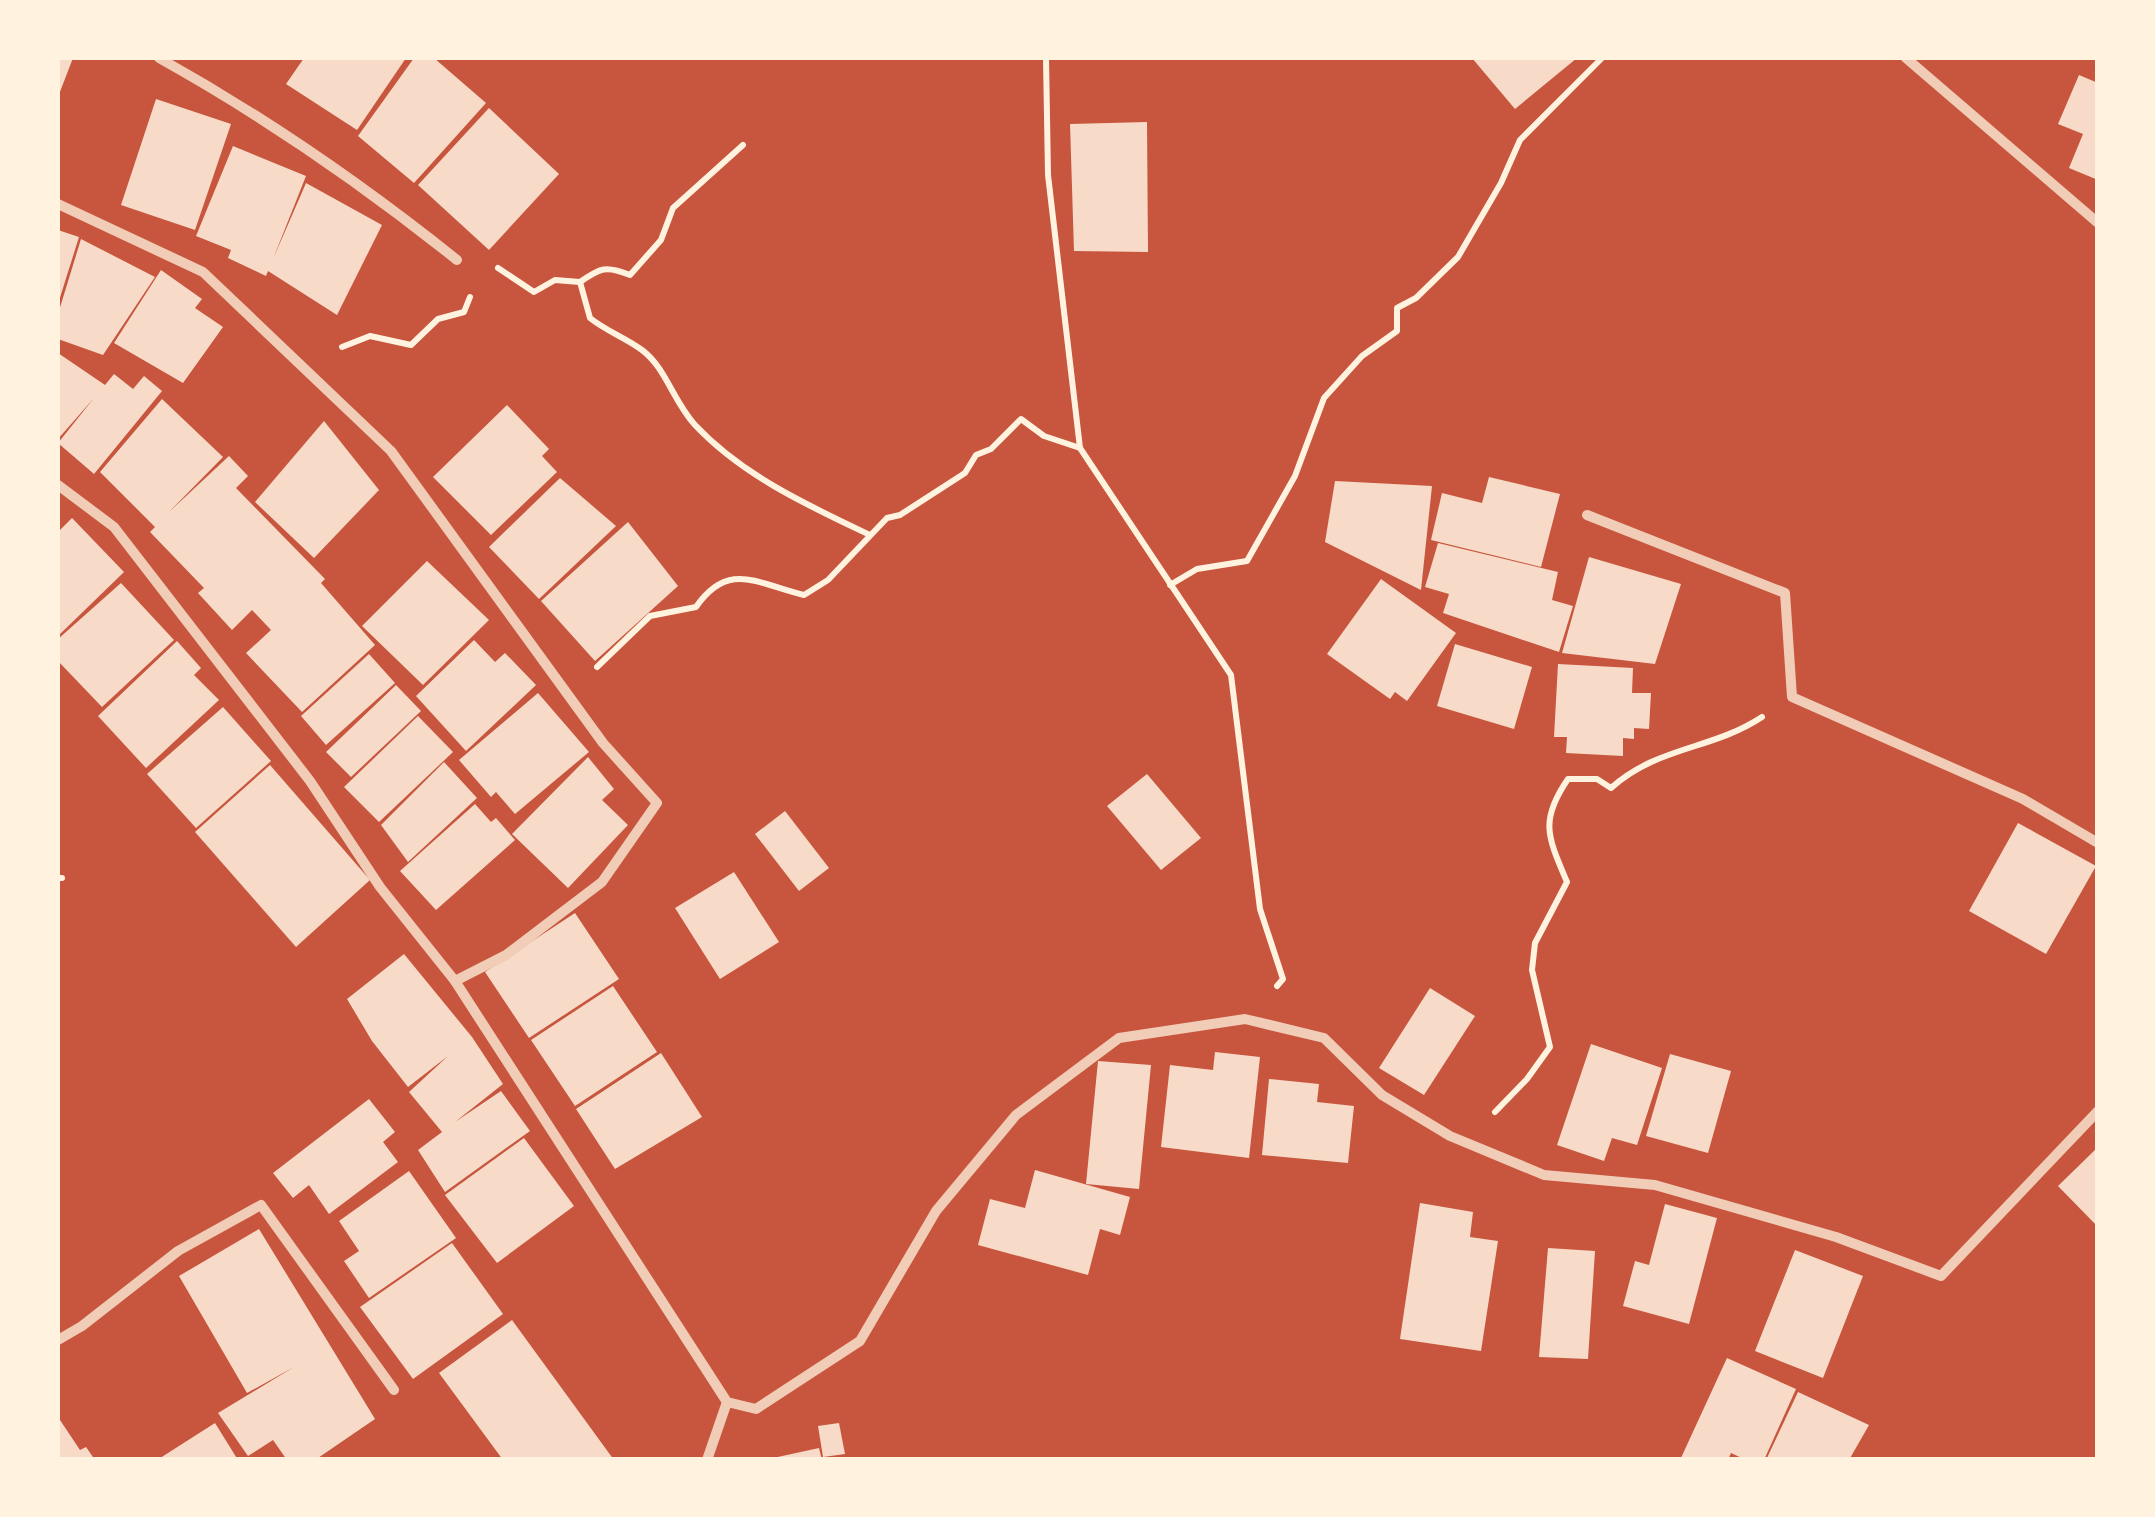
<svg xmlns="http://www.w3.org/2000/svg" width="2155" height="1517" font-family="'Fira Sans Condensed',sans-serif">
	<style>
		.building { fill: #f7dbc8 }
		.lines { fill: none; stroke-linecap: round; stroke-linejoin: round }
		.path { stroke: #fff3e0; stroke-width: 6 }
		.minor { stroke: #f1ccb7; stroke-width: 10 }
	</style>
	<rect width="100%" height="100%" fill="#c8553d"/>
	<g class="building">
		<path d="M58 58H73L58 97Z"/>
		<path d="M304 58H406L357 130 286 84Z"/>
		<path d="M414 58H434L486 103 414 183 358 136Z"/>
		<path d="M1472 58H1577L1515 109Z"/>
		<path d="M2079 75 2098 83V180L2069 168 2083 134 2058 124Z"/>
		<path d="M156 99 231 124 195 230 121 205Z"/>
		<path d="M489 108 559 174 489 250 418 185Z"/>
		<path d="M1147 122 1148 252 1074 251 1070 124Z"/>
		<path d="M233 146 306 176 273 259 306 183 382 225 337 315 268 271 266 276 228 258 231 250 196 236Z"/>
		<path d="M58 230 79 237 58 304Z"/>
		<path d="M81 239 155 277 103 355 58 339V314Z"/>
		<path d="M161 270 202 299 195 308 223 327 183 383 114 343Z"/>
		<path d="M58 353 105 385 114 374 133 389 144 376 162 391 94 474 58 443 94 398 58 439Z"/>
		<path d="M162 399 223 457 169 512 229 456 248 476 236 488 325 579 321 583 375 645 302 712 246 653 271 630 252 610 232 630 198 593 204 588 150 532 155 527 100 472Z"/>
		<path d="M507 405 549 449 542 456 557 472 491 535 433 477Z"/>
		<path d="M324 421 379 490 314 558 255 502Z"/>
		<path d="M1489 477 1560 494 1541 567 1431 540 1442 493 1482 503Z"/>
		<path d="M560 478 616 526 539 599 489 547Z"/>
		<path d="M1335 481 1432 486 1421 590 1325 542Z"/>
		<path d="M72 518 124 572 58 636V532Z"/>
		<path d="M628 522 678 586 595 661 541 601Z"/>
		<path d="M1438 543 1558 572 1552 600 1573 606 1559 652 1443 613 1449 594 1425 587Z"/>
		<path d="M1589 557 1681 584 1655 664 1562 653Z"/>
		<path d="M427 561 489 620 423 685 362 626Z"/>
		<path d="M1381 579 1456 633 1407 701 1395 692 1390 699 1327 654Z"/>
		<path d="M121 583 174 640 102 707 58 661V639Z"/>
		<path d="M474 640 495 662 505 653 536 685 466 751 416 696Z"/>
		<path d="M177 641 201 668 194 675 219 700 146 768 98 716Z"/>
		<path d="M1455 644 1532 667 1514 729 1437 706Z"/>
		<path d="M369 654 395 683 326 745 301 716Z"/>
		<path d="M1558 664 1633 668 1632 693H1651L1649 729 1634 728V739L1623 738V756L1566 753 1567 737H1554Z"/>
		<path d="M396 685 421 711 351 777 326 752Z"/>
		<path d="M538 693 589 752 515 814 496 792 491 797 459 760Z"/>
		<path d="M223 707 271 761 196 828 147 774Z"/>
		<path d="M418 716 453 752 379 822 344 787Z"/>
		<path d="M588 757 614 789 602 800 628 825 568 888 512 834Z"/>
		<path d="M444 762 477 798 408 862 381 825Z"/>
		<path d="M270 765 370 880 296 947 195 832Z"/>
		<path d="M1147 774 1201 838 1161 870 1107 806Z"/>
		<path d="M475 804 491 822 496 818 515 840 436 910 400 871Z"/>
		<path d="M785 811 829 868 799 891 755 834Z"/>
		<path d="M2018 823 2096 866 2046 954 1969 911Z"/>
		<path d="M734 872 779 942 720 979 675 908Z"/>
		<path d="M575 913 619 979 529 1038 485 972Z"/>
		<path d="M404 954 472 1037 503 1084 455 1122 501 1091 530 1131 445 1192 418 1150 442 1132 409 1092 448 1056 408 1087 372 1041 347 999Z"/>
		<path d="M613 986 657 1052 575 1106 531 1040Z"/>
		<path d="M1430 988 1475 1016 1424 1095 1379 1068Z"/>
		<path d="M1591 1044 1662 1068 1637 1145 1612 1138 1604 1161 1557 1145Z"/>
		<path d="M1215 1052 1260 1057 1249 1158 1161 1147 1170 1065 1213 1070Z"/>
		<path d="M661 1053 702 1117 615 1169 576 1109Z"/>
		<path d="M1670 1054 1731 1071 1708 1153 1646 1136Z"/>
		<path d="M1098 1061 1151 1065 1139 1189 1086 1184Z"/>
		<path d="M1269 1079 1319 1084 1317 1102 1354 1106 1348 1163 1262 1155Z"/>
		<path d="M369 1099 395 1132 383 1142 398 1162 329 1214 309 1185 293 1198 273 1173Z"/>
		<path d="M524 1138 574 1206 497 1263 445 1195Z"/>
		<path d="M2098 1147V1227L2058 1186Z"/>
		<path d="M1035 1170 1130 1197 1120 1235 1100 1229 1088 1275 978 1245 990 1199 1025 1208Z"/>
		<path d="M409 1171 456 1238 369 1298 344 1261 359 1251 339 1221Z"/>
		<path d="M1420 1203 1473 1212 1470 1237 1498 1241 1481 1351 1400 1339Z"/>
		<path d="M1665 1204 1717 1218 1689 1324 1623 1306 1635 1261 1649 1265Z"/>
		<path d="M259 1229 375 1419 315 1460H287L273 1440 248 1456 218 1413 294 1367 247 1393 179 1276Z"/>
		<path d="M452 1243 503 1314 413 1379 360 1307Z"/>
		<path d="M1548 1248 1595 1251 1588 1359 1539 1357Z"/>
		<path d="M1795 1250 1863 1276 1823 1378 1755 1351Z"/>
		<path d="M512 1320 614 1460H503L439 1373Z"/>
		<path d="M1727 1358 1796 1389 1764 1460H1746L1731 1453 1728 1460H1680Z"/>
		<path d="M1798 1392 1869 1425 1849 1460H1766Z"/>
		<path d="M58 1417 80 1450 86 1447 95 1460H58Z"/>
		<path d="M215 1423 238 1460H157Z"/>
		<path d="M839 1423 845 1454 823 1457 818 1426Z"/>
		<path d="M819 1448 822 1460H773V1458Z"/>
	</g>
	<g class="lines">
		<g class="path">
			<path d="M1046 58 1048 175 1080 448 1231 675 1260 909 1283 979 1277 986"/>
			<path d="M743 145 673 208 661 240 630 275C606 265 600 268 580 282L590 318C606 331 626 338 642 350 666 368 673 401 695 425 743 476 809 506 870 535"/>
			<path d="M498 268 534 292 555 280 580 282"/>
			<path d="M342 347 370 336 411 345 438 319 464 312 470 297"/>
			<path d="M1170 585 1197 569 1247 561 1295 476 1324 398 1362 356 1397 331V308L1416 298 1458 257 1501 183 1520 140 1602 58"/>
			<path d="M597 667 650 616 696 607C729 560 757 584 804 595L828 580 887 518 900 515 965 473 976 455 991 449 1021 419 1044 436 1080 448"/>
			<path d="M58 878H62"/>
			<path d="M1495 1112 1527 1079 1550 1047 1532 970 1535 943 1567 882C1548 837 1539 821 1568 779H1597L1611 788C1658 746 1712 750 1762 717"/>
		</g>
		<g class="minor">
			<path d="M159 58C265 117 362 184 457 260"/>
			<path d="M1906 58 2098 223"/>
			<path d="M58 204 203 272 391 451 603 743 657 803 602 882 506 955 455 981 727 1402 756 1409 860 1341 936 1211 1016 1115 1119 1038 1245 1019 1324 1038 1382 1095 1450 1136 1544 1175 1655 1185 1836 1237 1941 1276 2098 1111"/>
			<path d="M58 485 114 527 310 781 380 887 455 981"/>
			<path d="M1587 515 1785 593 1792 697 2023 799 2098 843"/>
			<path d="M58 1340 82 1326 178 1251 261 1205 394 1390"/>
			<path d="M707 1460 727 1402"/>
		</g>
	</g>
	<rect width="2155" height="1517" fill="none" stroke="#fff3e0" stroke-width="120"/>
</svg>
